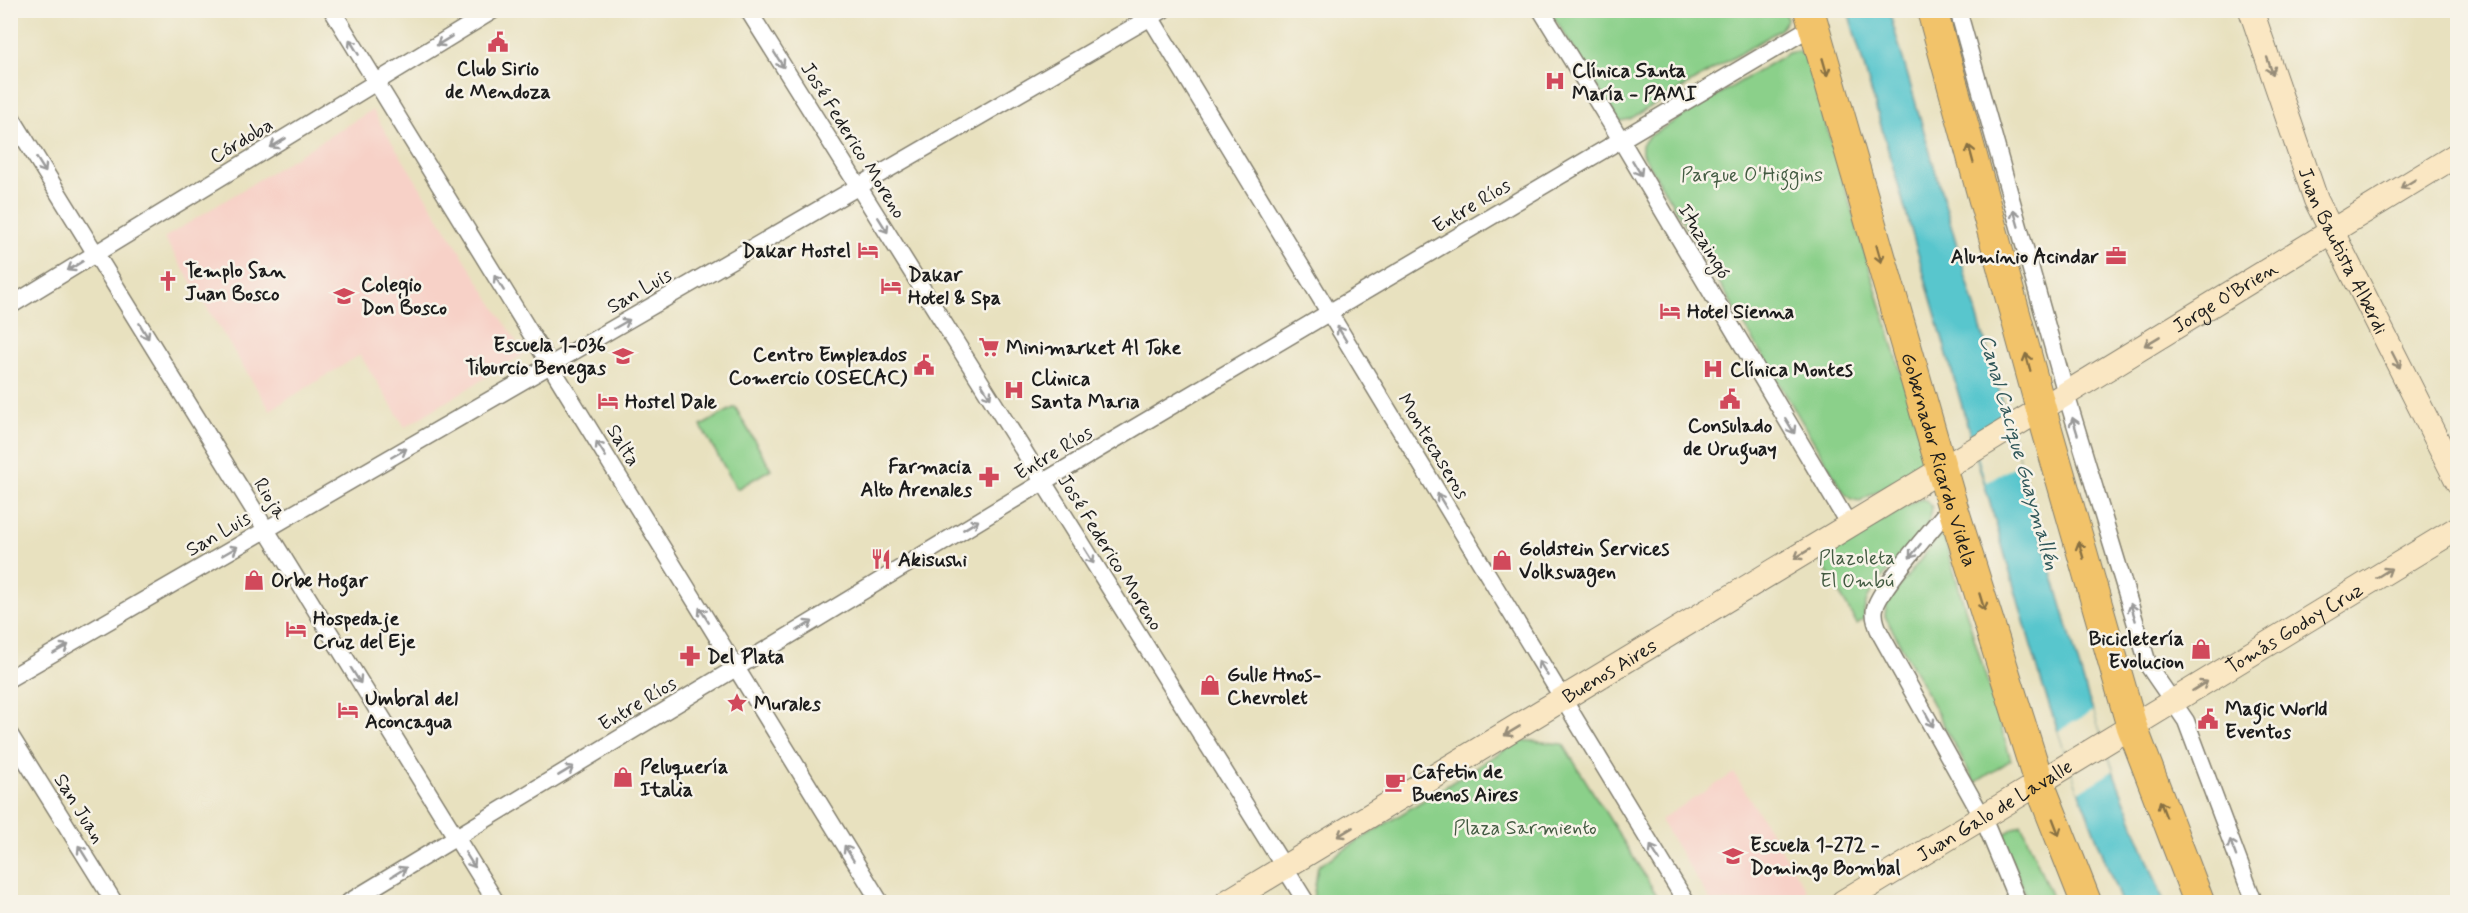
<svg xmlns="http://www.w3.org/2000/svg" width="2468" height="913" font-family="Mynerve,sans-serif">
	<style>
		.built { fill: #f7d1c7 }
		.green { fill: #8bd08a; stroke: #547653; stroke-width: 1.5 }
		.water { fill: #59c6cd; stroke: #3a7174; stroke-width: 1.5 }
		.pier { fill: #e8e1bf }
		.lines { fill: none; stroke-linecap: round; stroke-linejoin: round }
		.street-casing { stroke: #827e6e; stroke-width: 19 }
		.secondary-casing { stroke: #827e6e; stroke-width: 26 }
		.highway-casing { stroke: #827e6e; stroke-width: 32 }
		.street { stroke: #fff; stroke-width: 16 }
		.secondary { stroke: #fae7c3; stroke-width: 24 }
		.highway { stroke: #f2c36a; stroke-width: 30 }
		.oneway { stroke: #999 }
		.oneway2 { stroke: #968c78 }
		.oneway3 { stroke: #877043 }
		.labels { text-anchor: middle; stroke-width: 5; stroke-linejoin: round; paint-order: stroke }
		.poi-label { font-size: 20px; font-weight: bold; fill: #1c1c1c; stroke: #f7f3e8; text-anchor: start }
		.street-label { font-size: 20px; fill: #1c1c1c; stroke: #f7f3e8 }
		.park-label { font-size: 20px; fill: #435b42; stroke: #f7f3e8 }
		.water-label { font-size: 21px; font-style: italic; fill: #31585a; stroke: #f7f3e8 }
	</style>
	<rect width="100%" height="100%" fill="#f7f3e8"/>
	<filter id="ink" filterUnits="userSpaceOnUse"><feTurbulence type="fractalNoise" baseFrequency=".0167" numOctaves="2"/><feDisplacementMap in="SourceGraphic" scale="12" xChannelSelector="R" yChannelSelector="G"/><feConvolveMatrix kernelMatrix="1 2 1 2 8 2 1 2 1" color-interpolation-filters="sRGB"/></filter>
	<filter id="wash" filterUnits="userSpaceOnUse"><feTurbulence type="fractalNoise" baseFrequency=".008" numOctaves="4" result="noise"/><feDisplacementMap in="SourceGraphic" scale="24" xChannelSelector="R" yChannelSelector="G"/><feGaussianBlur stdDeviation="1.35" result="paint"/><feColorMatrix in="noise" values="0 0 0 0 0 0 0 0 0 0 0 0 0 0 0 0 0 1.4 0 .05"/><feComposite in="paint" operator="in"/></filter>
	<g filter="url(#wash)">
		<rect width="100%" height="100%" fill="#e8e1bf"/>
		<g class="built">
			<path d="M372 110 524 354 405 427 360 355 270 410 164 238Z"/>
			<path d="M1734 773 1807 891 1789 902H1711L1660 820Z"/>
		</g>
		<g class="green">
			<path d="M1786 10 1787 20 1780 30 1630 119 1621 121 1617 118 1550 11Z"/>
			<path d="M1798 51 1805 55 1806 59 1925 451 1924 463 1920 467 1860 501 1851 499 1845 494 1642 153V145L1648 137 1788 53Z"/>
			<path d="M735 407 771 469 737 489 701 426Z"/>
			<path d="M1924 499 1932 507C1932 543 1858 582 1864 619L1857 624 1819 558 1917 500Z"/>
			<path d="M1942 532 2011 760 1975 783 1885 616 1886 607 1892 596Z"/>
			<path d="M1520 740 1563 744 1661 902H1315L1313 899 1318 866Z"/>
			<path d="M2021 824 2054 902H2029L2001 836Z"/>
		</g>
		<path class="water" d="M1848 11H1889L2088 697 2115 776 2164 902H2121L2079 792 2043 687Z"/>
		<g class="pier">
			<path d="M2006 415 2020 463 1986 483 1972 437Z"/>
			<path d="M2093 711 2113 771 2079 792 2058 731Z"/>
		</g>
	</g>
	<g filter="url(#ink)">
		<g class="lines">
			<g class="street-casing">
				<g id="street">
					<path d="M332 10 880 902"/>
					<path d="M748 10 1306 902"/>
					<path d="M1146 10 1686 902"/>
					<path d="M1541 10 1621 140 1849 525"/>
					<path d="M1958 10 2066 394 2149 667 2186 721 2254 902"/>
					<path d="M10 115 496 902"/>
					<path d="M10 306 494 10"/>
					<path d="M1952 505C1935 526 1881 586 1875 608 1873 617 1877 627 1881 635L1983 818 2018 902"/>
					<path d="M10 678 1163 10"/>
					<path d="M10 735 114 902"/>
					<path d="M349 902 1043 482 1813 26"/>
				</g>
			</g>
			<g class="secondary-casing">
				<g id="secondary">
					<path id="s1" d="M2251 10 2316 200 2458 482"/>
					<path id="s2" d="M1227 902 1992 439 2458 154"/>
					<path id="s3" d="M1843 902 2458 528"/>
				</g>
			</g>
			<g class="highway-casing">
				<g id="highway">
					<path id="s4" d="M1809 10 1952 505 2039 783 2086 902"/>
					<path d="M1932 10 2041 409 2132 727 2199 902"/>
				</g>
			</g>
			<use href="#street" class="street"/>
			<use href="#secondary" class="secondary"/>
			<use href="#highway" class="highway"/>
		</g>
		<defs><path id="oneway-shaft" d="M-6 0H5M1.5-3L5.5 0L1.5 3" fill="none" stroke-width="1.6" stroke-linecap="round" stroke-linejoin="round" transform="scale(1.5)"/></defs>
		<g class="oneway">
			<use href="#oneway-shaft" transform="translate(444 41) rotate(149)"/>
			<use href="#oneway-shaft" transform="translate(354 47) rotate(-121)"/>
			<use href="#oneway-shaft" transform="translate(779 60) rotate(58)"/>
			<use href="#oneway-shaft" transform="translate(278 143) rotate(149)"/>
			<use href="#oneway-shaft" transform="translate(41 165) rotate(58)"/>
			<use href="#oneway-shaft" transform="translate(1637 168) rotate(59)"/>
			<use href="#oneway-shaft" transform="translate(2016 218) rotate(-106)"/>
			<use href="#oneway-shaft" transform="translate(883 225) rotate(58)"/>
			<use href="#oneway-shaft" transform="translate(75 266) rotate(148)"/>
			<use href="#oneway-shaft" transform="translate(499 283) rotate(-122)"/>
			<use href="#oneway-shaft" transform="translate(622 324) rotate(-30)"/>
			<use href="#oneway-shaft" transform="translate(144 331) rotate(59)"/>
			<use href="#oneway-shaft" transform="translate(1342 334) rotate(-121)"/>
			<use href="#oneway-shaft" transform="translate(986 391) rotate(58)"/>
			<use href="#oneway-shaft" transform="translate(1790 426) rotate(59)"/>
			<use href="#oneway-shaft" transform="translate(2075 426) rotate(-107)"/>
			<use href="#oneway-shaft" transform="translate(601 449) rotate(-122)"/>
			<use href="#oneway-shaft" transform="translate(399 453) rotate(-30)"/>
			<use href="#oneway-shaft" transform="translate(1442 501) rotate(-121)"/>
			<use href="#oneway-shaft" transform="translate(971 525) rotate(-31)"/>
			<use href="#oneway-shaft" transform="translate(230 551) rotate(-30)"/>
			<use href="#oneway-shaft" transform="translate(1915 551) rotate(129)"/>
			<use href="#oneway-shaft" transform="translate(1089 556) rotate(58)"/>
			<use href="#oneway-shaft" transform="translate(2133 612) rotate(-107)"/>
			<use href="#oneway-shaft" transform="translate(704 615) rotate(-122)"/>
			<use href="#oneway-shaft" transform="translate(805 626) rotate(-31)"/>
			<use href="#oneway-shaft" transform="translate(61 649) rotate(-30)"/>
			<use href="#oneway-shaft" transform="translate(1543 668) rotate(-121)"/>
			<use href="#oneway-shaft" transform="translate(356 676) rotate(58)"/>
			<use href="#oneway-shaft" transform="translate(1929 719) rotate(61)"/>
			<use href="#oneway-shaft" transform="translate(566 771) rotate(-31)"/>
			<use href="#oneway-shaft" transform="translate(2233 848) rotate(-110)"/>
			<use href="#oneway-shaft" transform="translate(83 853) rotate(-122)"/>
			<use href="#oneway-shaft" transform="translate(849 853) rotate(-121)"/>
			<use href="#oneway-shaft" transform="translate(1655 853) rotate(-121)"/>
			<use href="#oneway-shaft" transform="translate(470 860) rotate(58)"/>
			<use href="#oneway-shaft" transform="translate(399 872) rotate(-32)"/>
		</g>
		<g class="oneway2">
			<use href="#oneway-shaft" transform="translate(2270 66) rotate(71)"/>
			<use href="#oneway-shaft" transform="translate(2408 184) rotate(148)"/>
			<use href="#oneway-shaft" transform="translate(2152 341) rotate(149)"/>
			<use href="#oneway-shaft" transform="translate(2396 360) rotate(63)"/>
			<use href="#oneway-shaft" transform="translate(1802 554) rotate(149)"/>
			<use href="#oneway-shaft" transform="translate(2384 573) rotate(-32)"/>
			<use href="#oneway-shaft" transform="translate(2200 686) rotate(-32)"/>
			<use href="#oneway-shaft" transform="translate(1512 731) rotate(149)"/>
			<use href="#oneway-shaft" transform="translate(1345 832) rotate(149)"/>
		</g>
		<g class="oneway3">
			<use href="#oneway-shaft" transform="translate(1825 67) rotate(74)"/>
			<use href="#oneway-shaft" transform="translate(1971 154) rotate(-105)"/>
			<use href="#oneway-shaft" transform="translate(1879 254) rotate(74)"/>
			<use href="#oneway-shaft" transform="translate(2028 362) rotate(-105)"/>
			<use href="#oneway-shaft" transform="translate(2081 550) rotate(-106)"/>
			<use href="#oneway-shaft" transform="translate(1982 602) rotate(73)"/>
			<use href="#oneway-shaft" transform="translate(2163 809) rotate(-111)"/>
			<use href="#oneway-shaft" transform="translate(2056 827) rotate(69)"/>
		</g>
	</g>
	<defs>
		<g id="civic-bare" transform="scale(1.62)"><path d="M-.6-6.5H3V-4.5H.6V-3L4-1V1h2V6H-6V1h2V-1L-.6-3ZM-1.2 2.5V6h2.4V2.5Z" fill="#d1495b" stroke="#f7f3e8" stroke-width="2.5" paint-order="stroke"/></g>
		<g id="hospital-bare" transform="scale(1.62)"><path d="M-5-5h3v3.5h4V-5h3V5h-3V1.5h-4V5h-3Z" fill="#d1495b" stroke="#f7f3e8" stroke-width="2.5" paint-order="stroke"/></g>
		<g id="hotel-bare" transform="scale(1.62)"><path d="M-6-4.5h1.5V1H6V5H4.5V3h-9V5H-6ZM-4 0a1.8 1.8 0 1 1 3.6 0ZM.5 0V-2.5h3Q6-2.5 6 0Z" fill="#d1495b" stroke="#f7f3e8" stroke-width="2.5" paint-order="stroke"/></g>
		<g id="office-bare" transform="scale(1.62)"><path d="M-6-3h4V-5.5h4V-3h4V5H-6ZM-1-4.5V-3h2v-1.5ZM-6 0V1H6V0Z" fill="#d1495b" stroke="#f7f3e8" stroke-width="2.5" paint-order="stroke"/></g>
		<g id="church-bare" transform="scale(1.62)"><path d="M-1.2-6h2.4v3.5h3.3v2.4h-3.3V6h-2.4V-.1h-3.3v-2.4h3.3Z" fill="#d1495b" stroke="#f7f3e8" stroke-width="2.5" paint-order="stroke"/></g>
		<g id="school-bare" transform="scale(1.62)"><path d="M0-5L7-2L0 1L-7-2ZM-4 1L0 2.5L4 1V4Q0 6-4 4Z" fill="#d1495b" stroke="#f7f3e8" stroke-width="2.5" paint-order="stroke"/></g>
		<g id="supermarket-bare" transform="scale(1.62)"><path d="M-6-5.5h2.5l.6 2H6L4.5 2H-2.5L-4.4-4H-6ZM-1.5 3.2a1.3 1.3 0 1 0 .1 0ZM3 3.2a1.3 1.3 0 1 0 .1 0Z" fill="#d1495b" stroke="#f7f3e8" stroke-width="2.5" paint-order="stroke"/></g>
		<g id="pharmacy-bare" transform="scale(1.62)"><path d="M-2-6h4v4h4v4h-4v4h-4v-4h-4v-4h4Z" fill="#d1495b" stroke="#f7f3e8" stroke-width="2.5" paint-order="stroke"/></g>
		<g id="restaurant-bare" transform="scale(1.62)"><path d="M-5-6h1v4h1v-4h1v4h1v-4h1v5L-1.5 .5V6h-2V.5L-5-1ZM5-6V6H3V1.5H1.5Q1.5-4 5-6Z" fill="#d1495b" stroke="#f7f3e8" stroke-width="2.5" paint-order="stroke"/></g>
		<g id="shop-bare" transform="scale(1.62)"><path d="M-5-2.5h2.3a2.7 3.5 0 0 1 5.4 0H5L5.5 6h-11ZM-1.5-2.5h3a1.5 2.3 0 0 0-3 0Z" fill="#d1495b" stroke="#f7f3e8" stroke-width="2.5" paint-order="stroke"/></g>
		<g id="sight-bare" transform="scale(1.62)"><path d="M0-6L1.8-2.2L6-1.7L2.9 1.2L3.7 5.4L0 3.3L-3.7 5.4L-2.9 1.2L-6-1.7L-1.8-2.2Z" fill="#d1495b" stroke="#f7f3e8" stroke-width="2.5" paint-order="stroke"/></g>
		<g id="cafe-bare" transform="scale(1.62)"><path d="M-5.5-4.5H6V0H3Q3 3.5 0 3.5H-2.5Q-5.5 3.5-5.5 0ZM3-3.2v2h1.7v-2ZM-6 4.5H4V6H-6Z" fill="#d1495b" stroke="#f7f3e8" stroke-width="2.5" paint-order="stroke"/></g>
	</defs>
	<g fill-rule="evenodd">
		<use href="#civic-bare" x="498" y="42"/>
		<use href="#hospital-bare" x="1555" y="81"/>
		<use href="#hotel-bare" x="868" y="250"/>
		<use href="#office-bare" x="2116" y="256"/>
		<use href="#church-bare" x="168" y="281"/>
		<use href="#hotel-bare" x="891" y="286"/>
		<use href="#school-bare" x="344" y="296"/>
		<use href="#hotel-bare" x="1670" y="311"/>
		<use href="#supermarket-bare" x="989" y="347"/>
		<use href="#school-bare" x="623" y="356"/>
		<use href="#civic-bare" x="924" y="365"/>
		<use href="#hospital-bare" x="1713" y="369"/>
		<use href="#hospital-bare" x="1014" y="390"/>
		<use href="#civic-bare" x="1730" y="399"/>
		<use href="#hotel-bare" x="608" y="401"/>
		<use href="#pharmacy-bare" x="989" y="477"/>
		<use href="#restaurant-bare" x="881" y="559"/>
		<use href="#shop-bare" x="1502" y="560"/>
		<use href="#shop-bare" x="254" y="580"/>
		<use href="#hotel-bare" x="296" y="629"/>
		<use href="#shop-bare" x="2201" y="649"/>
		<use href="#pharmacy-bare" x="690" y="656"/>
		<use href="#shop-bare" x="1210" y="685"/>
		<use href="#sight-bare" x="737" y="703"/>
		<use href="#hotel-bare" x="348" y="710"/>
		<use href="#civic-bare" x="2208" y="719"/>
		<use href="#shop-bare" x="623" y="777"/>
		<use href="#cafe-bare" x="1395" y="782"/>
		<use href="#school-bare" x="1733" y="856"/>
	</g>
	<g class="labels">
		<g class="poi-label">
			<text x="498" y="75" text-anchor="middle">Club Sirio<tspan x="498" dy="23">de Mendoza</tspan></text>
			<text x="1572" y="77">Clínica Santa<tspan x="1572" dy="23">María - PAMI</tspan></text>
			<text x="851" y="257" text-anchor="end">Dakar Hostel</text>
			<text x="2099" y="263" text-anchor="end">Aluminio Acindar</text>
			<text x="185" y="277">Templo San<tspan x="185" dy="23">Juan Bosco</tspan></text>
			<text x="908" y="281">Dakar<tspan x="908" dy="23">Hotel &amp; Spa</tspan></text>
			<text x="361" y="291">Colegio<tspan x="361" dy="23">Don Bosco</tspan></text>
			<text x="1687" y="318">Hotel Sienna</text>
			<text x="606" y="351" text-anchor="end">Escuela 1-036<tspan x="606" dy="23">Tiburcio Benegas</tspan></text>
			<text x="1006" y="354">Minimarket Al Toke</text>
			<text x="907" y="361" text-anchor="end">Centro Empleados<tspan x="907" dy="23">Comercio (OSECAC)</tspan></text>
			<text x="1730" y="376">Clínica Montes</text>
			<text x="1031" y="385">Clinica<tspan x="1031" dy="23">Santa Maria</tspan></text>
			<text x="625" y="408">Hostel Dale</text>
			<text x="1730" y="432" text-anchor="middle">Consulado<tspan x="1730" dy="23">de Uruguay</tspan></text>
			<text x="972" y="473" text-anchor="end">Farmacia<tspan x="972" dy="23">Alto Arenales</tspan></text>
			<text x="1519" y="555">Goldstein Services<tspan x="1519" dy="23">Volkswagen</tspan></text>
			<text x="898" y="566">Akisushi</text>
			<text x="271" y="587">Orbe Hogar</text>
			<text x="313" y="625">Hospedaje<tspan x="313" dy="23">Cruz del Eje</tspan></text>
			<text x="2184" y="645" text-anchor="end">Bicicletería<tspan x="2184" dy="23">Evolucion</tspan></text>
			<text x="707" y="663">Del Plata</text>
			<text x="1227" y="681">Gulle Hnos-<tspan x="1227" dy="23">Chevrolet</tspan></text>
			<text x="365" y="705">Umbral del<tspan x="365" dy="23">Aconcagua</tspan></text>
			<text x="754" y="710">Murales</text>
			<text x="2225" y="715">Magic World<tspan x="2225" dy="23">Eventos</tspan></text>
			<text x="640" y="773">Peluquería<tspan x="640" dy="23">Italia</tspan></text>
			<text x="1412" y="778">Cafetin de<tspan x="1412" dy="23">Buenos Aires</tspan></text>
			<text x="1750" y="851">Escuela 1-272 -<tspan x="1750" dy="23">Domingo Bombal</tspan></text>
		</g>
		<g class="street-label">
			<text transform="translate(241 140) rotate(-31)" y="7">Córdoba</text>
			<text transform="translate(854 140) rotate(58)" y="7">José Federico Moreno</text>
			<text transform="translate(1471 205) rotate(-31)" y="7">Entre Ríos</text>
			<text transform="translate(1705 241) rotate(59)" y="7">Ituzaingó</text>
			<text dy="7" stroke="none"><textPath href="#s1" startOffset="258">Juan Bautista Alberdi</textPath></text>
			<text transform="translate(639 290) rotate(-30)" y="7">San Luis</text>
			<text dy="7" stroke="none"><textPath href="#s2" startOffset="1167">Jorge O'Brien</textPath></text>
			<text transform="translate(624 445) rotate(58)" y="7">Salta</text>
			<text transform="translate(1434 446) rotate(59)" y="7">Montecaseros</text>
			<text transform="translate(1053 452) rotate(-31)" y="7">Entre Ríos</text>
			<text dy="7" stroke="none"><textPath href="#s4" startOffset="468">Gobernador Ricardo Videla</textPath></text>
			<text transform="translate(271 498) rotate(58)" y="7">Rioja</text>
			<text transform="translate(218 533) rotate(-30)" y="7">San Luis</text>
			<text transform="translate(1111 552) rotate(58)" y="7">José Federico Moreno</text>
			<text dy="7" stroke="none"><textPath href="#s3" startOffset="528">Tomás Godoy Cruz</textPath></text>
			<text dy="7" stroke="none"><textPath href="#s2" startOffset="447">Buenos Aires</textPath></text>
			<text transform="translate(637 703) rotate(-31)" y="7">Entre Ríos</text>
			<text transform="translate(80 808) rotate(58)" y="7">San Juan</text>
			<text dy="7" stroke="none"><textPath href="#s3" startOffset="177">Juan Galo de Lavalle</textPath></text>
		</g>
		<g class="park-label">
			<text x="1752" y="181">Parque O'Higgins</text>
			<text x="1857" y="564">Plazoleta<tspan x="1857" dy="23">El Ombú</tspan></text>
			<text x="1525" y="834">Plaza Sarmiento</text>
		</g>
		<g class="water-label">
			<text transform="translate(2020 452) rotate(74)" y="7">Canal Cacique Guaymallén</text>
		</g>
	</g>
	<rect width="2468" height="913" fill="none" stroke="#f7f3e8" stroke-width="36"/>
</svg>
